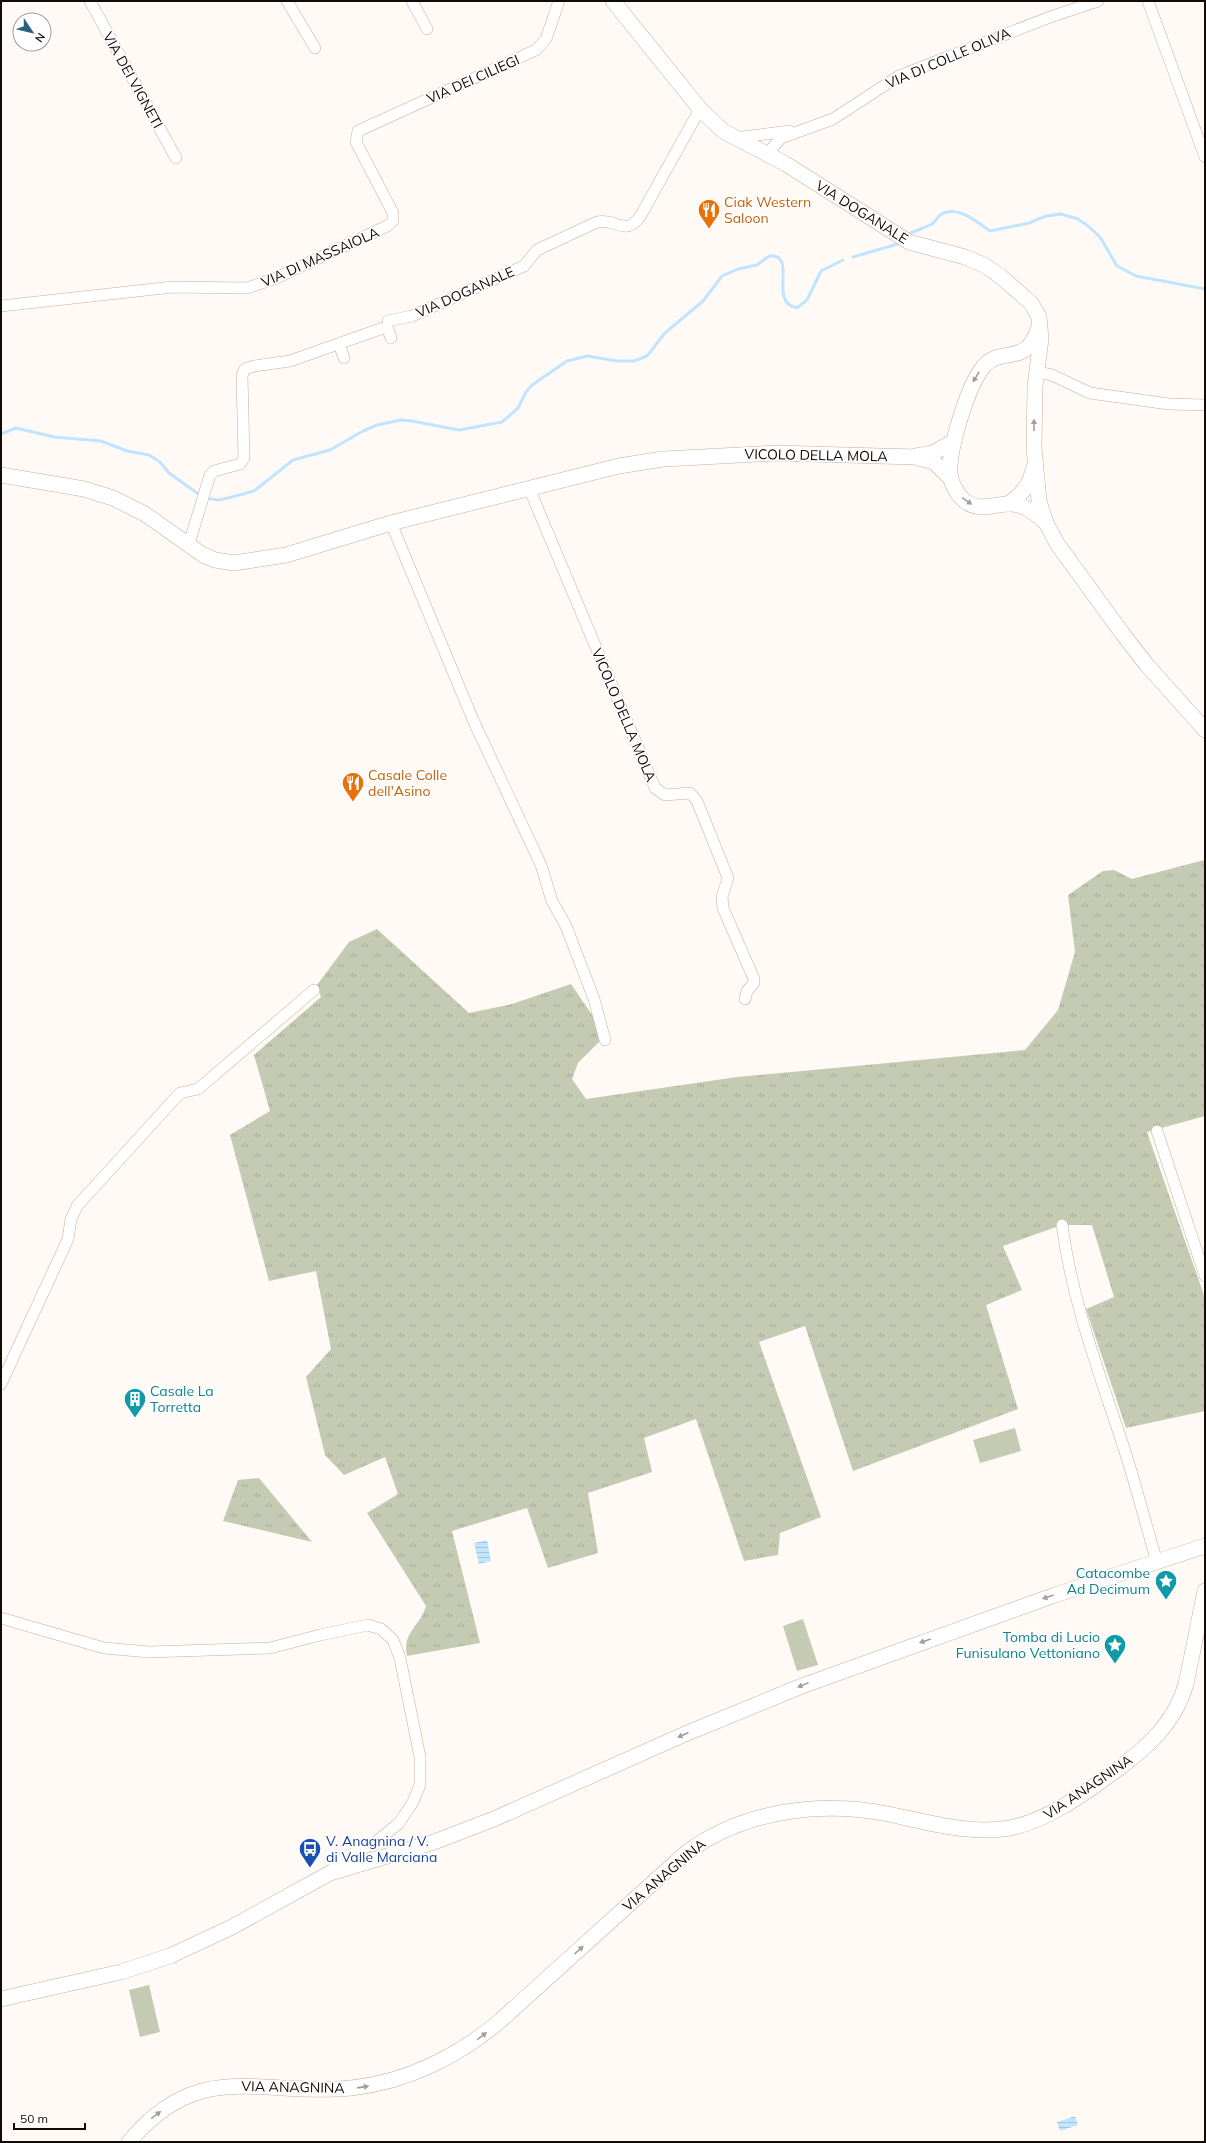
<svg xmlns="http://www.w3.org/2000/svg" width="1206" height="2143" font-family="Mulish,sans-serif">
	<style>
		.grass { fill: url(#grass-tufts) }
		.pitch { fill: #c5cab3 }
		.water { fill: url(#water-rules) }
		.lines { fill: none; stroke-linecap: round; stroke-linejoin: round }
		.stream { stroke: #c1e5ff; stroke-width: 3 }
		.street-casing { stroke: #c6ae9c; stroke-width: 12 }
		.secondary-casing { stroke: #c6ae9c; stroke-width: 16 }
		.street { stroke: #fff; stroke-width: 11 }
		.secondary { stroke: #fff; stroke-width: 15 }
		.oneway { fill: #a09d9b }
		.labels { text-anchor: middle; stroke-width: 3.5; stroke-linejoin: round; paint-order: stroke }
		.street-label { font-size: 14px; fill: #120a05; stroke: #fff }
		.food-label { font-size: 14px; fill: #c56008; stroke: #fff; text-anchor: start }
		.culture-label { font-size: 14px; fill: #0d838f; stroke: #fff; text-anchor: end }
		.transit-label { font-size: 14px; fill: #164399; stroke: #fff; text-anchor: start }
	</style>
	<defs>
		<pattern id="grass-tufts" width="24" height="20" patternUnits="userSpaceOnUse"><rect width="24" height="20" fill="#c5cab3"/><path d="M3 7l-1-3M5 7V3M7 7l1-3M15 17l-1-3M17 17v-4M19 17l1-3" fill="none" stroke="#a8ac98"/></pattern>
		<pattern id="water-rules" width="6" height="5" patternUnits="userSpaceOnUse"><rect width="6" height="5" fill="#c1e5ff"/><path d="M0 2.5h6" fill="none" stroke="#a5c3d9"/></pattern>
	</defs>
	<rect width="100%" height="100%" fill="#fffaf6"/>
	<g class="grass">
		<path d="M1204 860 1205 1116 1147 1132 1205 1298V1411L1126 1428 1086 1309 1114 1297 1092 1225H1062L1003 1246 1022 1290 986 1305 1018 1409 853 1471 805 1326 759 1342 821 1517 780 1533 778 1555 744 1561 696 1419 644 1438 652 1472 588 1493 598 1553 548 1568 527 1508 452 1531 480 1643 407 1656C402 1632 420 1627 426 1606L367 1513 398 1494 385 1457 344 1475 325 1455 306 1377 331 1349 316 1271 269 1281 230 1135 270 1111 254 1055 321 997 317 985 349 942 377 929 469 1013 512 1004 571 984 597 1022 601 1040 578 1063 572 1079 586 1099 737 1077 1025 1050 1058 1010 1075 952 1068 895 1103 871 1114 870 1132 879Z"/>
		<path d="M259 1478 312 1542 223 1521 238 1480Z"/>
	</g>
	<g class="pitch">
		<path d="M1015 1428 1021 1451 980 1463 973 1440Z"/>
		<path d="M803 1619 818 1665 797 1671 783 1626Z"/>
		<path d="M149 1985 160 2032 140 2037 129 1990Z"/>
	</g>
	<g class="water">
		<path d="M487 1540 491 1561 479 1564 474 1543Z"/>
		<path d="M1075 2116 1078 2125 1060 2131 1057 2122Z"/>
	</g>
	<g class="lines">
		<g class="stream">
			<path d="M909 234C917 230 924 228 932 224 935 222 937 218 940 215 957 204 977 222 990 231L1029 223 1046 216 1061 214 1078 219 1088 226 1100 237 1117 266 1136 276 1205 289"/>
			<path d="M853 257 898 244"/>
			<path d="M1 434 16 428 54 437 101 441 127 451 149 455 160 462 169 473 204 498 219 500 232 497 254 491 293 460 330 450 363 431 377 425 401 420 412 421 459 430 502 422 518 408 526 392 532 385 567 361 587 356 617 361H634L647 356 665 333 703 301 722 276 738 269 757 265 769 256C799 253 767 303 797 308L807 300 821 271 843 260"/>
		</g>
		<g class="street-casing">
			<g id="street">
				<path d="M90 1 176 158"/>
				<path d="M287 1 315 48"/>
				<path d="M412 1 427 29"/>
				<path d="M1148 1 1205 157"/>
				<path d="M735 138 789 131"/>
				<path d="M767 154 781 138 833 119 899 76 1050 17 1098 1"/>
				<path d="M1 306 173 287 247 288 274 279 387 226 393 221V213L356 142 358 131 536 50 546 39 559 1"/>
				<path d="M388 321 412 316 524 266 537 250 597 222C617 218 626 238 641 215L700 109"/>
				<path d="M339 344 344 358"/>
				<path d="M1037 372 1052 375 1090 393 1169 404 1205 405"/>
				<path d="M529 488 655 788 665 795 690 793 697 801 728 878 722 897 723 908 754 979V983L747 991 745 999"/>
				<path d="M391 523 474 722 541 865 552 901 566 926 594 999 605 1040"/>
				<path d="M188 547 210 475 214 471 240 464 244 458 242 375 245 369 254 366 290 361 383 328 388 329 391 338"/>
				<path d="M1157 1131 1205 1276"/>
				<path d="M1062 1225C1072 1300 1098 1370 1122 1442 1135 1481 1145 1522 1157 1562"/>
				<path d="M1 1384 68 1239 71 1219 77 1206 180 1093 198 1089 314 990"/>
				<path d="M1 1618 104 1648 149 1652 270 1648 320 1635 368 1625 381 1629 393 1640 400 1658 420 1757V1785L413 1802 399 1823 376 1842 338 1861 330 1873"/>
			</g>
		</g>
		<g class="secondary-casing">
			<g id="secondary">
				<path d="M613 1 700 109 723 131 786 164 909 242 965 257 984 265 1000 276 1031 303 1039 317 1041 339 1035 386 1034 448 1039 501 1046 523 1058 545 1122 633 1146 664 1205 730"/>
				<path d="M1038 329C1026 367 1002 346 984 366 968 385 949 447 950 472 950 482 957 495 965 501 978 512 995 504 1009 504 1025 504 1035 513 1046 523"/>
				<path d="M916 456 933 453 954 441"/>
				<path d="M1 475 84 489 113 498 145 514 203 555 215 560 234 563 286 555 391 523 619 466 663 459 776 453 915 457 934 462 951 479"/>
				<path d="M1008 504C1023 494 1030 484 1034 467"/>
				<path d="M1 1999 121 1972 170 1956 232 1927 330 1873 434 1842 494 1819 685 1734 802 1686 1055 1595 1205 1546"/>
				<path d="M129 2142C199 2057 261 2097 351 2088 407 2082 459 2056 501 2020L686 1853C742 1811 821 1800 888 1814 927 1822 969 1835 1010 1828 1049 1820 1083 1794 1115 1771 1147 1748 1175 1723 1186 1684L1205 1591"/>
			</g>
		</g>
		<use href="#street" class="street"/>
		<use href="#secondary" class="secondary"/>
	</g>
	<defs><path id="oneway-solid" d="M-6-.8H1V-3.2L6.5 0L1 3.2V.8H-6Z"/></defs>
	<g class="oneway">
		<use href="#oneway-solid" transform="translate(976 377) rotate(122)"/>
		<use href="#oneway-solid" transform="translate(1034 425) rotate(-90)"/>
		<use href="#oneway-solid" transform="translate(967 501) rotate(35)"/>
		<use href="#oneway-solid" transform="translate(1048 1597) rotate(161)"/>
		<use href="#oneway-solid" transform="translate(925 1641) rotate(161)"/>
		<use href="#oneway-solid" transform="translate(803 1685) rotate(158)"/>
		<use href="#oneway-solid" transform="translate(683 1735) rotate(156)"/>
		<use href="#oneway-solid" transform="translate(579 1950) rotate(-42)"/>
		<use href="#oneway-solid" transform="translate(482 2036) rotate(-37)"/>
		<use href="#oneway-solid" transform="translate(363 2087) rotate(-8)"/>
		<use href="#oneway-solid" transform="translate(156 2115) rotate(-37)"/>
	</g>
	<defs>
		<g id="restaurant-pin" transform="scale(1.15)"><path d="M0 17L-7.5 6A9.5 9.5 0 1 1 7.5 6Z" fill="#e8710a" stroke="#fff"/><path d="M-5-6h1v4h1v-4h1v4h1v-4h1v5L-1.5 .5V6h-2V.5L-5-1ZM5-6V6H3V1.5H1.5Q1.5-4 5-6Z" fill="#fff"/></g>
		<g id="building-pin" transform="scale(1.15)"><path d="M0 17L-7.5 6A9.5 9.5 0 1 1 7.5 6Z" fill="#0f9aa8" stroke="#fff"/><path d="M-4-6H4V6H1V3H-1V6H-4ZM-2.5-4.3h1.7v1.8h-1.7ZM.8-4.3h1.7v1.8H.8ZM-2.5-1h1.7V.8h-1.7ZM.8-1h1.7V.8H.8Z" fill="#fff"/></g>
		<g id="sight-pin" transform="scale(1.15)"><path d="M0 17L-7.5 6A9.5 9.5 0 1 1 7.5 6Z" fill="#0f9aa8" stroke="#fff"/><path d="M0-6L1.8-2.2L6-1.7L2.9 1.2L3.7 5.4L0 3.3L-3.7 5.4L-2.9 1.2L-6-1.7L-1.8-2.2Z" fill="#fff"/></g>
		<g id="bus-pin" transform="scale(1.15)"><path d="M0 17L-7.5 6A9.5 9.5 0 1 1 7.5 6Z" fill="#1a4fb4" stroke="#fff"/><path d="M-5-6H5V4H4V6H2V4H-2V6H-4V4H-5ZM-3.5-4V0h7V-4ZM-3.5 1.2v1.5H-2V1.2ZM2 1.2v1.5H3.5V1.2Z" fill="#fff"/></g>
	</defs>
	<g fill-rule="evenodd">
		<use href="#restaurant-pin" x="709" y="210"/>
		<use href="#restaurant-pin" x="353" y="783"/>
		<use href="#building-pin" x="135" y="1399"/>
		<use href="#sight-pin" x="1166" y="1581"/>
		<use href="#sight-pin" x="1115" y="1645"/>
		<use href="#bus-pin" x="310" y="1849"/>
	</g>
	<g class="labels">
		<g class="street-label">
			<text transform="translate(948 58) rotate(-23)" y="5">VIA DI COLLE OLIVA</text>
			<text transform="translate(473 79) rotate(-24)" y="5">VIA DEI CILIEGI</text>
			<text transform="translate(133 80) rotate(61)" y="5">VIA DEI VIGNETI</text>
			<text transform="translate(862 212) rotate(32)" y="5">VIA DOGANALE</text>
			<text transform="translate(320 257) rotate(-24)" y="5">VIA DI MASSAIOLA</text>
			<text transform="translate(465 292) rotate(-24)" y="5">VIA DOGANALE</text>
			<text transform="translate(816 455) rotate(1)" y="5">VICOLO DELLA MOLA</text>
			<text transform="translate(624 715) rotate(67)" y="5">VICOLO DELLA MOLA</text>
			<text transform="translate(1088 1787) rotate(-34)" y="5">VIA ANAGNINA</text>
			<text transform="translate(664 1875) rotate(-40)" y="5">VIA ANAGNINA</text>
			<text transform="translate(293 2087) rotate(1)" y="5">VIA ANAGNINA</text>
		</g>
		<g class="food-label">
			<text x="724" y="207">Ciak Western<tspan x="724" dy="16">Saloon</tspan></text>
			<text x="368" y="780">Casale Colle<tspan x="368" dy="16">dell'Asino</tspan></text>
		</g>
		<g class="culture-label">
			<text x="150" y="1396" text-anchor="start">Casale La<tspan x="150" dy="16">Torretta</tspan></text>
			<text x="1150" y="1578">Catacombe<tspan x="1150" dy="16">Ad Decimum</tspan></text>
			<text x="1100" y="1642">Tomba di Lucio<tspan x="1100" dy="16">Funisulano Vettoniano</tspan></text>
		</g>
		<g class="transit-label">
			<text x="326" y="1846">V. Anagnina / V.<tspan x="326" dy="16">di Valle Marciana</tspan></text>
		</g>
	</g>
	<rect width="1206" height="2143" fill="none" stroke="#120a05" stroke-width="4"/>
	<g transform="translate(32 32) rotate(125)"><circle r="19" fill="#ffffff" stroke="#a09d9b"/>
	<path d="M0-3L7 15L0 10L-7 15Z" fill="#27627a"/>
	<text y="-6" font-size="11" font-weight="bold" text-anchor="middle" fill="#120a05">N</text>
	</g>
	<path d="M14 2123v6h71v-6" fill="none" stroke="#120a05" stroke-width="2"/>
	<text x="20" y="2123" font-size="12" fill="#120a05" stroke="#ffffff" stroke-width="3" paint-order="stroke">50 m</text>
</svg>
